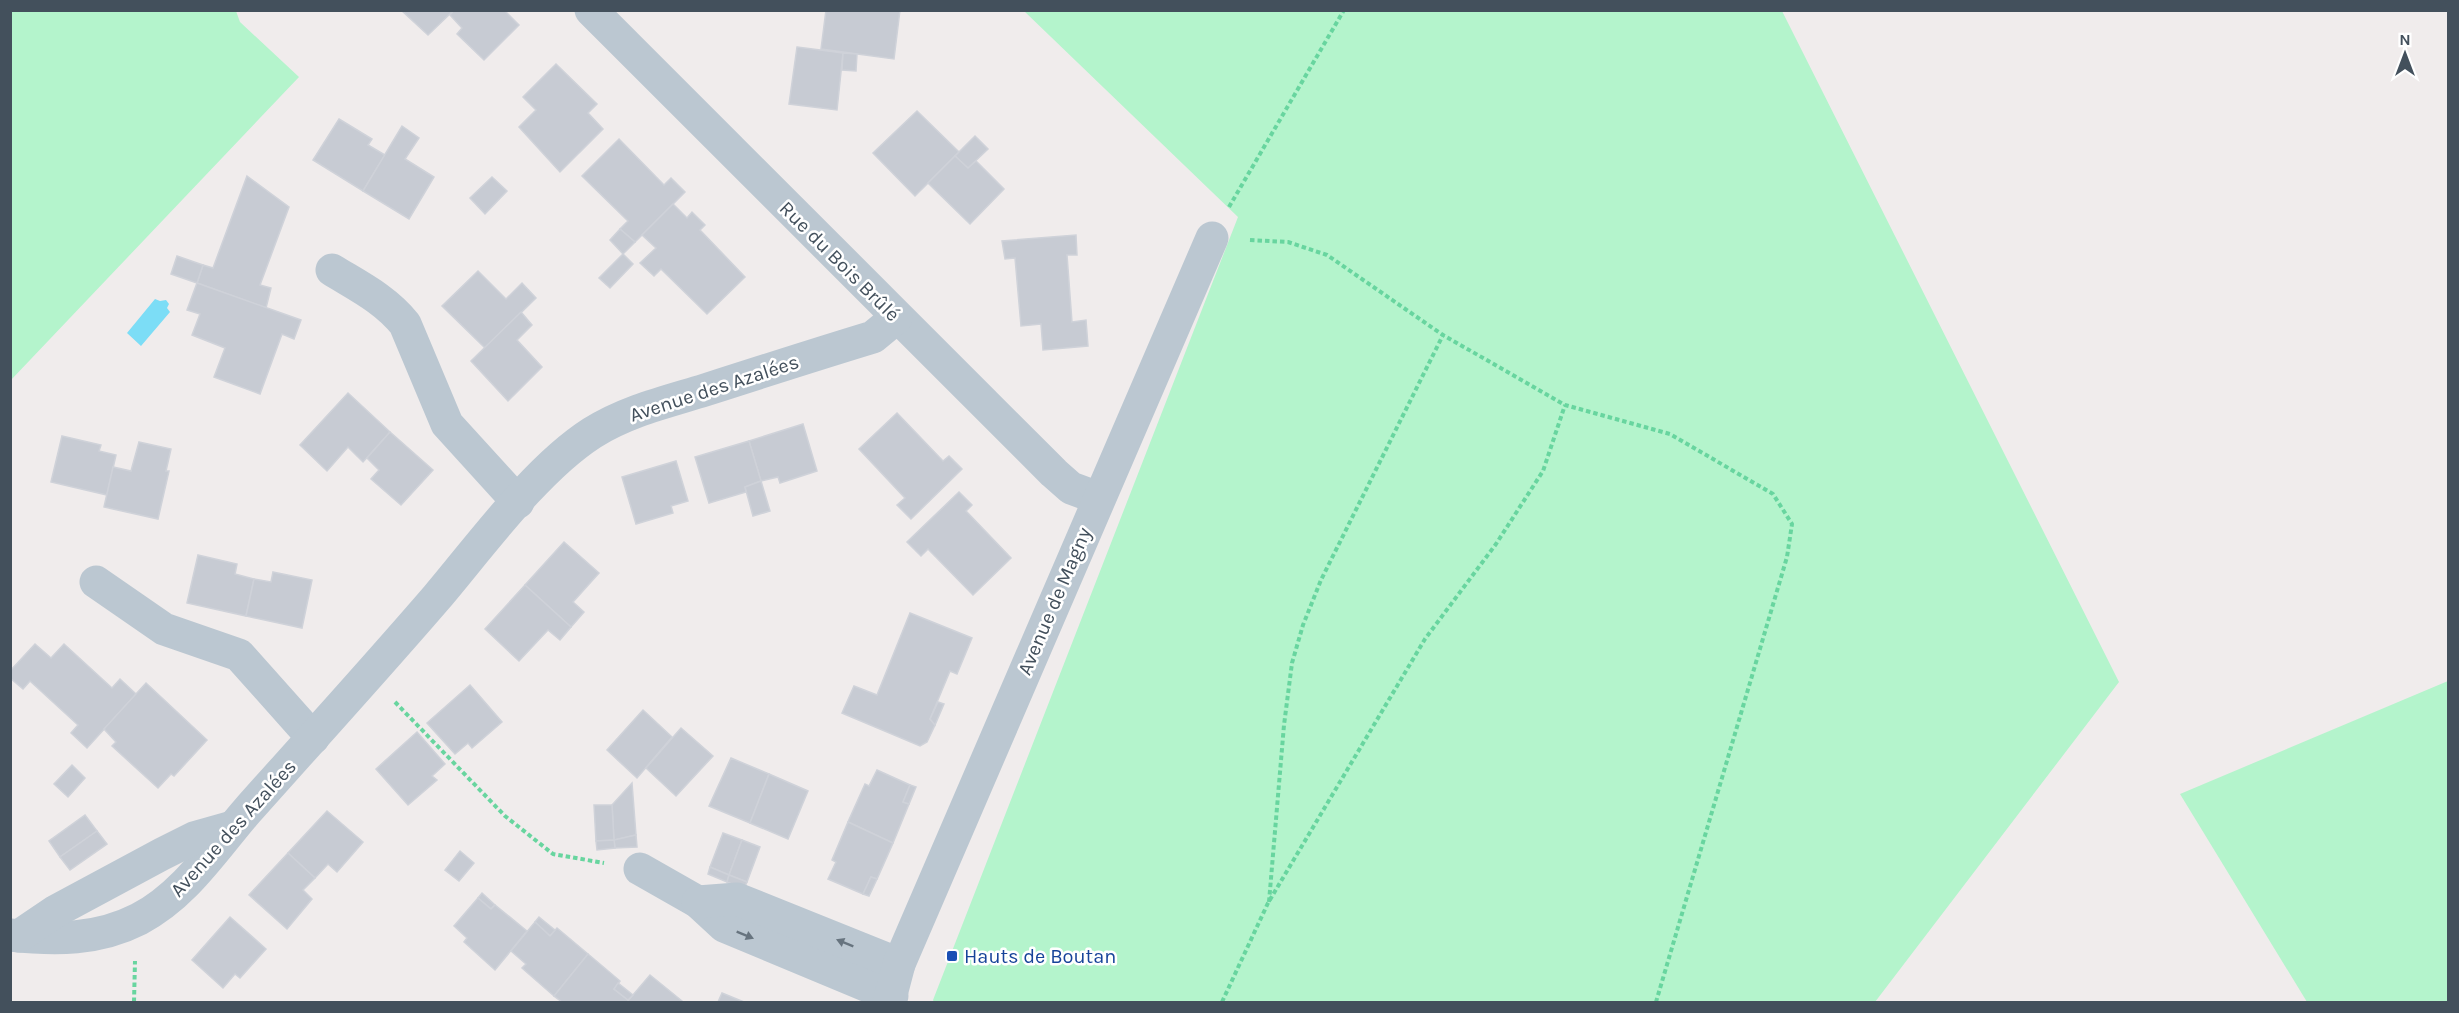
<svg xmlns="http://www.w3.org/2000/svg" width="2459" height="1013" font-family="Karla,sans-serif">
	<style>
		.green { fill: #b4f4cc }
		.water { fill: #7cddf6 }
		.building { fill: #c7cbd3; stroke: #cfd2d9; stroke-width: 1.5 }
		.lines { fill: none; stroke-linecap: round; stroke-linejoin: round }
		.path { stroke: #68d59f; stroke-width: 4; stroke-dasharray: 4.5 3; stroke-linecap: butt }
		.minor { stroke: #bbc7d1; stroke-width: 33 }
		.oneway { fill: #67747f }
		.transit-dot { fill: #1a4fb4; stroke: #fff; stroke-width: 2 }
		.labels { text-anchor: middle; stroke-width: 5; stroke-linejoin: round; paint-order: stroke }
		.street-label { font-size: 20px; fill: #43505c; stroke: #fff }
		.transit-label { font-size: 20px; fill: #164399; stroke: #fff; text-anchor: start }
	</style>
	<rect width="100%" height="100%" fill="#f0ecec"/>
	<g class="green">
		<path d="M11 10 236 11 240 22 299 77 11 380Z"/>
		<path d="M1024 11H1782L2119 682 1875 1002H934L933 1000 1238 217Z"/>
		<path d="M2448 681V1002H2307L2180 794Z"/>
	</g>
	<path class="water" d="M155 299 160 301 166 300 169 304 167 308 170 312 141 346 127 333Z"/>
	<g class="building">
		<path d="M401 10H454L428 35Z"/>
		<path d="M454 10H504L519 25 484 60 457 34 462 28 450 15Z"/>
		<path d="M826 10H900L894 59 821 49Z"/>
		<path d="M797 47 843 53 837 110 789 104Z"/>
		<path d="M843 53 857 54 856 71 842 70Z"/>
		<path d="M556 64 597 104 588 113 603 129 560 172 519 127 536 110 523 97Z"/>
		<path d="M917 111 959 152 915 196 873 153Z"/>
		<path d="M339 119 372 139 368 145 385 155 363 191 313 160Z"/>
		<path d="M402 126 419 138 405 159 434 177 409 219 363 191Z"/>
		<path d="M975 136 988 149 968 168 955 156Z"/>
		<path d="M619 139 664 185 671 178 685 192 635 242 620 229 628 221 582 176Z"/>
		<path d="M955 156 968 168 976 161 1004 189 970 224 928 183Z"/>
		<path d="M247 176 289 207 260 285 271 288 266 308 197 283 203 265 213 268Z"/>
		<path d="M492 177 507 191 485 214 470 198Z"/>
		<path d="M673 204 687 218 692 212 705 225 700 230 745 277 707 314 661 269 654 276 640 263 656 248 642 235Z"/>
		<path d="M620 229 635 242 623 254 610 240Z"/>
		<path d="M1076 235 1077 255H1067L1072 322 1086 320 1088 346 1043 350 1041 324 1021 326 1015 258 1005 259 1002 241Z"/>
		<path d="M623 254 633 264 610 288 599 278Z"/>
		<path d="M177 256 203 265 197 283 171 274Z"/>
		<path d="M478 271 506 299 522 283 536 298 485 348 442 306Z"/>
		<path d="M197 283 301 320 294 339 282 334 260 394 214 377 225 348 192 335 200 314 187 310Z"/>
		<path d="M521 312 532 325 517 340 542 367 508 401 471 361Z"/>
		<path d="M348 393 390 432 363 462 348 447 327 471 300 445Z"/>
		<path d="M897 413 943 461 949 456 962 469 911 519 897 505 905 498 859 449Z"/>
		<path d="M803 424 817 471 780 483 778 477 761 481 749 441Z"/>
		<path d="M390 432 433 470 401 505 371 479 379 470 367 458Z"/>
		<path d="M62 436 101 445 99 451 116 455 107 495 51 482Z"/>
		<path d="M749 441 761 481 745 487 746 492 709 503 695 457Z"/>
		<path d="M139 442 171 449 166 471H169L158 519 104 507 113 467 131 471Z"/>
		<path d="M676 461 688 501 671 506 673 513 636 524 622 477Z"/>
		<path d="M761 481 770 511 753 516 745 487Z"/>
		<path d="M959 492 972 505 966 511 1011 558 973 595 928 549 921 556 907 542Z"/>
		<path d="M564 542 599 573 573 602 584 612 571 627 525 585Z"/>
		<path d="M198 555 237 564 235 574 254 579 246 616 187 603Z"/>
		<path d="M273 572 312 580 302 628 246 616 254 579 271 582Z"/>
		<path d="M525 585 571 627 560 640 548 630 519 661 485 629Z"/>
		<path d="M910 613 972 638 957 674 950 671 930 719 935 725 927 742 920 746 842 713 854 686 877 695Z"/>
		<path d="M35 644 51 658 64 644 112 688 120 679 136 694 87 748 71 733 78 725 30 681 23 689 10 678V671Z"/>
		<path d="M146 683 207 740 174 776 171 774 158 788 112 746 116 742 104 729Z"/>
		<path d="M470 685 502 722 472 748 468 743 455 754 427 723Z"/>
		<path d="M938 702 944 704 935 725 930 719Z"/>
		<path d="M643 710 672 737 637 778 607 750Z"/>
		<path d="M681 728 713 756 676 796 646 768Z"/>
		<path d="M417 732 445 764 432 776 437 780 408 805 376 769Z"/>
		<path d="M731 758 769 774 750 823 709 806Z"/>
		<path d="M72 765 85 778 68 797 54 784Z"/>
		<path d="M877 770 910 785 903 802 909 804 893 843 848 822 865 784 869 786Z"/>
		<path d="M769 774 808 791 788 839 750 823Z"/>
		<path d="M632 783 636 835 614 840 612 805Z"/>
		<path d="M910 785 916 787 909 804 903 802Z"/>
		<path d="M594 805H612L614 840 596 841Z"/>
		<path d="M327 811 363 842 337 872 328 864 315 878 288 853Z"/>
		<path d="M85 815 97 831 60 857 49 841Z"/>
		<path d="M848 822 893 843 877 879 871 877 863 894 828 879 836 862 832 860Z"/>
		<path d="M97 831 107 844 70 870 60 857Z"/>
		<path d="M723 833 742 840 729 875 710 867Z"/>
		<path d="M636 835 637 847 615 848 614 840Z"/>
		<path d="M614 840 615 848 597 850 596 841Z"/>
		<path d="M742 840 760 847 747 882 729 875Z"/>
		<path d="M460 851 474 863 459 881 445 870Z"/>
		<path d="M288 853 315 878 303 890 312 899 287 929 249 895Z"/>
		<path d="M710 867 729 875 727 882 708 874Z"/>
		<path d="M729 875 747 882 744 889 727 882Z"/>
		<path d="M871 877 877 879 869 896 863 894Z"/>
		<path d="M482 893 495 905 491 909 478 898Z"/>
		<path d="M478 898 491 909 495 905 527 931 495 970 464 942 467 938 454 926Z"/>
		<path d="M230 917 266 949 240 978 235 974 223 988 192 960Z"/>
		<path d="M539 917 555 930 550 936 535 922Z"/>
		<path d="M535 922 550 936 557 928 588 954 554 996 522 968 526 964 511 951Z"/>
		<path d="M588 954 620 981 614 989 628 1000 627 1002H562L554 996Z"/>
		<path d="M650 975 682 1001 681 1002H627Z"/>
		<path d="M618 983 633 995 628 1000 614 989Z"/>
		<path d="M722 993 744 1002H718Z"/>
	</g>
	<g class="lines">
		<g class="path">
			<path d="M1229 207 1344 10"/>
			<path d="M1250 240 1288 242 1327 255 1443 335 1565 405 1670 434 1773 494 1792 524 1787 557 1656 1002"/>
			<path d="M395 702 505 816 553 854 604 863"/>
			<path d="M1269 902 1284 725 1292 663 1303 625 1321 580 1443 335"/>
			<path d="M134 1002 135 961"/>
			<path d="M1222 1002 1268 903 1425 639 1496 544 1543 471 1565 405"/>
		</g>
		<g class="minor">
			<path d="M591 10 1054 473 1071 488 1098 498"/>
			<path d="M332 270C358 286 385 299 405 324L447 424 518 502"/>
			<path d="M96 582 164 629 239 655 313 738"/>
			<path d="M640 869 698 902 724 926 892 996"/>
			<path d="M698 902 737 899 899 964"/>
			<path d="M10 935C56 940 98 940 139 919 185 895 214 849 247 811 311 739 375 669 437 597 481 545 536 469 592 433 627 411 666 402 705 390 761 372 817 354 873 337L896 318"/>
			<path d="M19 936 56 911 162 854 194 838 233 827"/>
			<path d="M889 1002 899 964 1212 238"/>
		</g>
	</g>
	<defs><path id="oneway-solid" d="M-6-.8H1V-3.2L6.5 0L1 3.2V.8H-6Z" transform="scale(1.5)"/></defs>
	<g class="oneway">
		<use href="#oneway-solid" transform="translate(745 935) rotate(22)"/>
		<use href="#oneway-solid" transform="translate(845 943) rotate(-158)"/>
	</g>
	<rect class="transit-dot" x="946" y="950" width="12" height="12" rx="3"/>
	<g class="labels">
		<g class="street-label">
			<text transform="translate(840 261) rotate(45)" y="7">Rue du Bois Brûlé</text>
			<text transform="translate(714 388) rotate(-18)" y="7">Avenue des Azalées</text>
			<text transform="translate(1054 601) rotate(-67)" y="7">Avenue de Magny</text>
			<text transform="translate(233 828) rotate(-48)" y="7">Avenue des Azalées</text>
		</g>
		<g class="transit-label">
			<text x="964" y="963">Hauts de Boutan</text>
		</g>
	</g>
	<rect width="2459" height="1013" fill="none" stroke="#43505c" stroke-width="24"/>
	<g transform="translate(2405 54)" stroke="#ffffff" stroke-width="4.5" paint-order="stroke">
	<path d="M0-4.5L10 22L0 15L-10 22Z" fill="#43505c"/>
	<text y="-9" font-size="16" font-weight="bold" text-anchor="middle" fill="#43505c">N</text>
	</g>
</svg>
